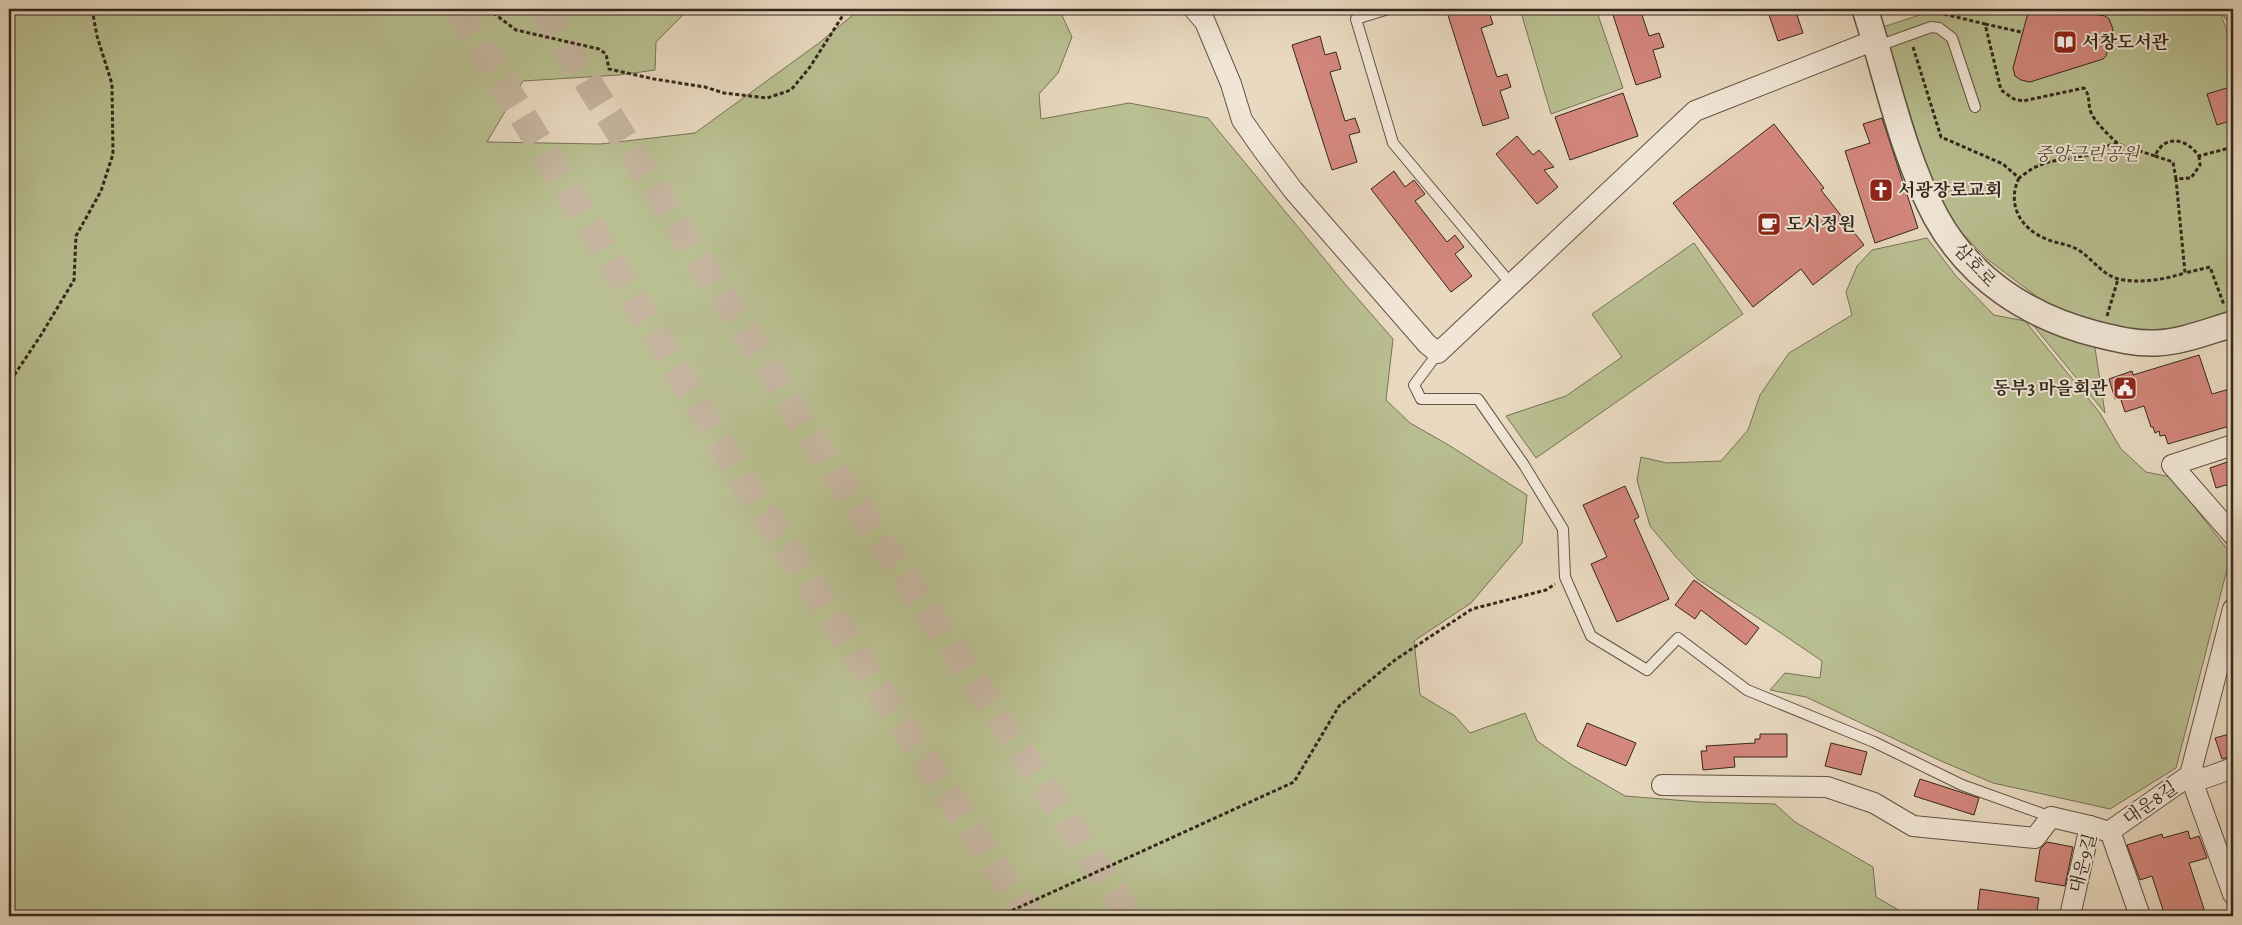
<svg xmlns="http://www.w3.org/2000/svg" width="2242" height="925" font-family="Alegreya,'Noto Serif KR',serif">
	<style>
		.green { fill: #b9bf91; stroke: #767356 }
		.building { fill: #d4877d; stroke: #33271c }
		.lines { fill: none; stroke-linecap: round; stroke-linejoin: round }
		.trunk-tunnel { stroke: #c5b59f; stroke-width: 28; stroke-dasharray: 28 14; stroke-linecap: butt }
		.service-casing { stroke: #605445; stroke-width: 12 }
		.minor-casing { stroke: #605445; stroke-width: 22 }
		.tertiary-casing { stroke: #605445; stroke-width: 28 }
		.path { stroke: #33271c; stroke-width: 3; stroke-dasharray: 4 2.5; stroke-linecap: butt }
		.service { stroke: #f1e6d6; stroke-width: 10 }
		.minor { stroke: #f1e6d6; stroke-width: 20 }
		.tertiary { stroke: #f1e6d6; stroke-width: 25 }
		.labels { text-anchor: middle; stroke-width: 4; stroke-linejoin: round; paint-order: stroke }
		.poi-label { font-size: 18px; font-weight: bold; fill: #33271c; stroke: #f1e6d6; text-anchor: start }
		.park-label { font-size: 18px; font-style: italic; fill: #544d39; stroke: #f1e6d6 }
		.street-label { font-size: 18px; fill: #33271c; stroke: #f1e6d6 }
	</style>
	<rect width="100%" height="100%" fill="#e9d9c0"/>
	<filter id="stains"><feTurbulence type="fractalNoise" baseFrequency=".004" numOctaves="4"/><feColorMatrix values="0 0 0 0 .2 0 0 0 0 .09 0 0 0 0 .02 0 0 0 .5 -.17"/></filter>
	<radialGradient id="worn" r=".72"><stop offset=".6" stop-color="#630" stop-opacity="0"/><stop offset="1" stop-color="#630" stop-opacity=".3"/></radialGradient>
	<g class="green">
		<path d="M9 9H689L656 42 655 70 619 75 523 81 487 142 600 144 695 133 819 43 860 9H1059L1072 37 1058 73 1039 94 1041 119 1129 103 1208 118 1345 284 1393 339 1386 400 1410 423 1447 444 1527 495 1522 543 1471 603 1414 641 1420 695 1455 716 1470 733 1525 713 1537 741 1572 765 1625 796 1700 802 1775 804 1795 822 1873 867 1876 897 1909 916H9Z"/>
		<path d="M1520 9H1596L1623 88 1551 114Z"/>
		<path d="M1938 9H2219L2233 48V312L2168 331 2126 329 2083 319 2040 299 1987 259 1955 226 1928 172 1883 27Z"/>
		<path d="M1927 238 1956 276 1994 315 2025 321 2100 413 2121 449 2146 472 2171 477 2231 554 2176 768 2110 809 1993 783 1941 761 1806 697 1770 690 1785 673 1820 678 1822 661 1769 625 1697 579 1676 557 1650 526 1637 480 1641 457 1667 463 1721 461 1748 430 1760 395 1789 353 1852 315 1846 292 1857 266 1872 250Z"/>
		<path d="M1694 243 1743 314 1536 458 1506 416 1566 396 1622 357 1592 314Z"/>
		<path d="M2028 319 2094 342 2105 413Z"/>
	</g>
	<g class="building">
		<path d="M1446 9H1488L1493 24 1481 28 1497 77 1507 74 1511 87 1500 91 1509 118 1483 126Z"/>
		<path d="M1611 9H1640L1649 36 1659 33 1664 47 1653 50 1661 77 1636 85Z"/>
		<path d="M1767 9H1795L1803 33 1778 41Z"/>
		<path d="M2033 9H2066L2105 16 2109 19 2113 29 2106 56 2103 59 2030 82 2021 80 2015 76 2013 68 2028 13Z"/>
		<path d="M1320 36 1325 55 1336 52 1341 69 1330 72 1345 121 1355 118 1360 132 1349 135 1357 162 1332 170 1292 45Z"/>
		<path d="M2233 86V120L2217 125 2207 94Z"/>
		<path d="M1623 93 1638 136 1570 160 1555 117Z"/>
		<path d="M1882 118 1918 228 1875 243 1845 151 1870 143 1863 124Z"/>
		<path d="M1774 124 1824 188 1821 190 1864 245 1813 285 1801 269 1753 307 1673 203Z"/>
		<path d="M1517 136 1533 155 1539 150 1554 167 1544 170 1558 187 1537 204 1496 154Z"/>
		<path d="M1394 171 1405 187 1414 180 1425 194 1415 201 1447 242 1455 235 1464 247 1455 254 1472 276 1451 292 1371 189Z"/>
		<path d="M2199 355 2212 394 2233 388V425L2168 444 2165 435 2160 436 2159 431 2155 433 2153 427H2151L2144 406 2125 412 2120 397 2115 399 2109 379 2132 371 2133 375Z"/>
		<path d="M2233 460V483L2216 488 2210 468Z"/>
		<path d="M1625 486 1639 517 1634 520 1669 599 1617 622 1591 564 1607 557 1583 505Z"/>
		<path d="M1694 580 1759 628 1746 645 1701 610 1695 619 1675 605Z"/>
		<path d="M1587 723 1636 743 1626 766 1577 746Z"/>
		<path d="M2233 733V756L2222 759 2215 738Z"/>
		<path d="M1760 734H1787V757H1734L1735 767 1703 770 1701 751H1707L1706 746 1755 743V739H1760Z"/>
		<path d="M1831 743 1867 752 1861 775 1825 766Z"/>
		<path d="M1920 779 1979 798 1974 815 1914 796Z"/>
		<path d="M2188 831 2190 839 2199 836 2207 858 2189 863 2205 912 2191 916H2165L2152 876 2140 880 2127 845 2162 834 2163 838Z"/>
		<path d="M2047 842 2073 847 2065 886 2035 881 2040 849Z"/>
		<path d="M1980 889 2039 898 2036 916H1977Z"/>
	</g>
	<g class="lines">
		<g class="trunk-tunnel">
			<path d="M458 9 747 487 992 862 1030 916"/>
			<path d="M542 9 807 430 1130 916"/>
		</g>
		<g class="service-casing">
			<g id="service">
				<path d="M1388 9 1356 19 1393 143 1511 284"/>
				<path d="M1878 46 1931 27 1939 28 1952 38 1975 107"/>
				<path d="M1438 353 1414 385 1421 399H1478L1524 465 1563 529 1565 577 1591 636 1647 670 1678 638 1747 690 1874 742 1962 785 2051 817"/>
			</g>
		</g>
		<g class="minor-casing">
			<g id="minor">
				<path d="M1194 9 1205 22 1231 84 1242 120 1263 150 1293 190 1427 344 1438 353 1695 111 1875 40"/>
				<path d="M2233 9V11"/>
				<path d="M2233 445 2172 465 2233 535"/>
				<path d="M2233 768 2205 778 2190 775 2233 894"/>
				<path d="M1662 785 1827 787 1874 803 1913 826 2035 838 2051 817 2090 826"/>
				<path d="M2070 916 2090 826 2103 830"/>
				<path d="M2140 916 2110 831 2190 775 2233 609"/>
			</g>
		</g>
		<g class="tertiary-casing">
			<path id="tertiary" d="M1865 9C1887 77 1902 154 1936 217 1970 279 2029 317 2096 334 2116 339 2136 344 2156 343 2182 342 2209 331 2233 324"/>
		</g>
		<g class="path">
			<path d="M488 9 516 30 599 49 606 54 609 69 654 79 705 87 724 93 767 98 791 90 810 67 847 9"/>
			<path d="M1944 14 1985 24 2001 90 2014 99 2023 101 2084 88C2090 96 2088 100 2090 110 2094 122 2109 135 2118 144"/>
			<path d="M1985 24 2021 32"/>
			<path d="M1913 47 1941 137 2003 164 2019 178 2033 168 2048 162 2094 154 2103 146 2118 144 2155 156C2165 133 2187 139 2199 156L2233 147"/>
			<path d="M2155 156 2173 162 2176 179"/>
			<path d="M2199 156 2200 165 2191 178 2176 179 2185 273 2210 267 2224 305"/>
			<path d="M2019 178C2007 203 2019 227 2044 238 2056 244 2068 243 2080 251 2095 261 2104 278 2124 280 2145 283 2165 279 2185 273"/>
			<path d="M2107 316 2118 279"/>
			<path d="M9 378 13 377 41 335 74 280 76 236 101 191 113 154 112 84 97 36 92 9"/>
			<path d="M1000 916 1294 782 1339 706 1395 660 1472 609 1546 590 1555 584"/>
		</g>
		<use href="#service" class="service"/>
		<use href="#minor" class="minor"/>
		<use href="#tertiary" class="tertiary"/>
	</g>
	<defs>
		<g id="library-square" transform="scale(1.25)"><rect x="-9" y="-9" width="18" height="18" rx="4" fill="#8f2418" stroke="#f1e6d6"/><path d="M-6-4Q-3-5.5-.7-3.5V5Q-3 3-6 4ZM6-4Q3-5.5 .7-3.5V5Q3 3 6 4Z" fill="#fff"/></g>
		<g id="church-square" transform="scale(1.25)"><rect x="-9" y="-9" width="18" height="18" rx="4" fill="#8f2418" stroke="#f1e6d6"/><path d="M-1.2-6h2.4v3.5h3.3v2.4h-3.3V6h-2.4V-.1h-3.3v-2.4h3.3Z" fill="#fff"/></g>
		<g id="cafe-square" transform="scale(1.25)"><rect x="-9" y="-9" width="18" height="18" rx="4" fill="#8f2418" stroke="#f1e6d6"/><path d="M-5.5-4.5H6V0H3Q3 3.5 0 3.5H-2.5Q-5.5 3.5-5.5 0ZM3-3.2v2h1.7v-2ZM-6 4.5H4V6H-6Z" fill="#fff"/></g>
		<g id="civic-square" transform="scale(1.25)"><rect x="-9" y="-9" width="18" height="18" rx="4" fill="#8f2418" stroke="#f1e6d6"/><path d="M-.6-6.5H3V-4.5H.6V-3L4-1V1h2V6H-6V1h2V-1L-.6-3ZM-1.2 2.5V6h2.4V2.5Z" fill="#fff"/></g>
	</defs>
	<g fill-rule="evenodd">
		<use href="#library-square" x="2065" y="42"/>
		<use href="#church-square" x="1881" y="190"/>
		<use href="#cafe-square" x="1769" y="224"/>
		<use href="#civic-square" x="2125" y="388"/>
	</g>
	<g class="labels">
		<g class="poi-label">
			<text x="2082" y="48">서창도서관</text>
			<text x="1898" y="196">서광장로교회</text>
			<text x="1786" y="230">도시정원</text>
			<text x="2108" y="394" text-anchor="end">동부3 마을회관</text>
		</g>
		<g class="park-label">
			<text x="2087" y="160">중앙근린공원</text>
		</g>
		<g class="street-label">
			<text transform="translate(1975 265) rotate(47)" y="6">삼호로</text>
			<text transform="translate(2150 803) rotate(-35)" y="6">대운8길</text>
			<text transform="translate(2083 863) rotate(-75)" y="6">대운9길</text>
		</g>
	</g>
	<rect width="2242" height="925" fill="none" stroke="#e9d9c0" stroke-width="30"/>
	<rect x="10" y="10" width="2222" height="905" fill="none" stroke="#33271c" stroke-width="2.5"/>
	<rect x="15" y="15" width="2212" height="895" fill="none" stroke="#33271c"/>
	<rect width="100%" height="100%" filter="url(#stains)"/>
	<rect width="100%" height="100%" fill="url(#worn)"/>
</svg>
